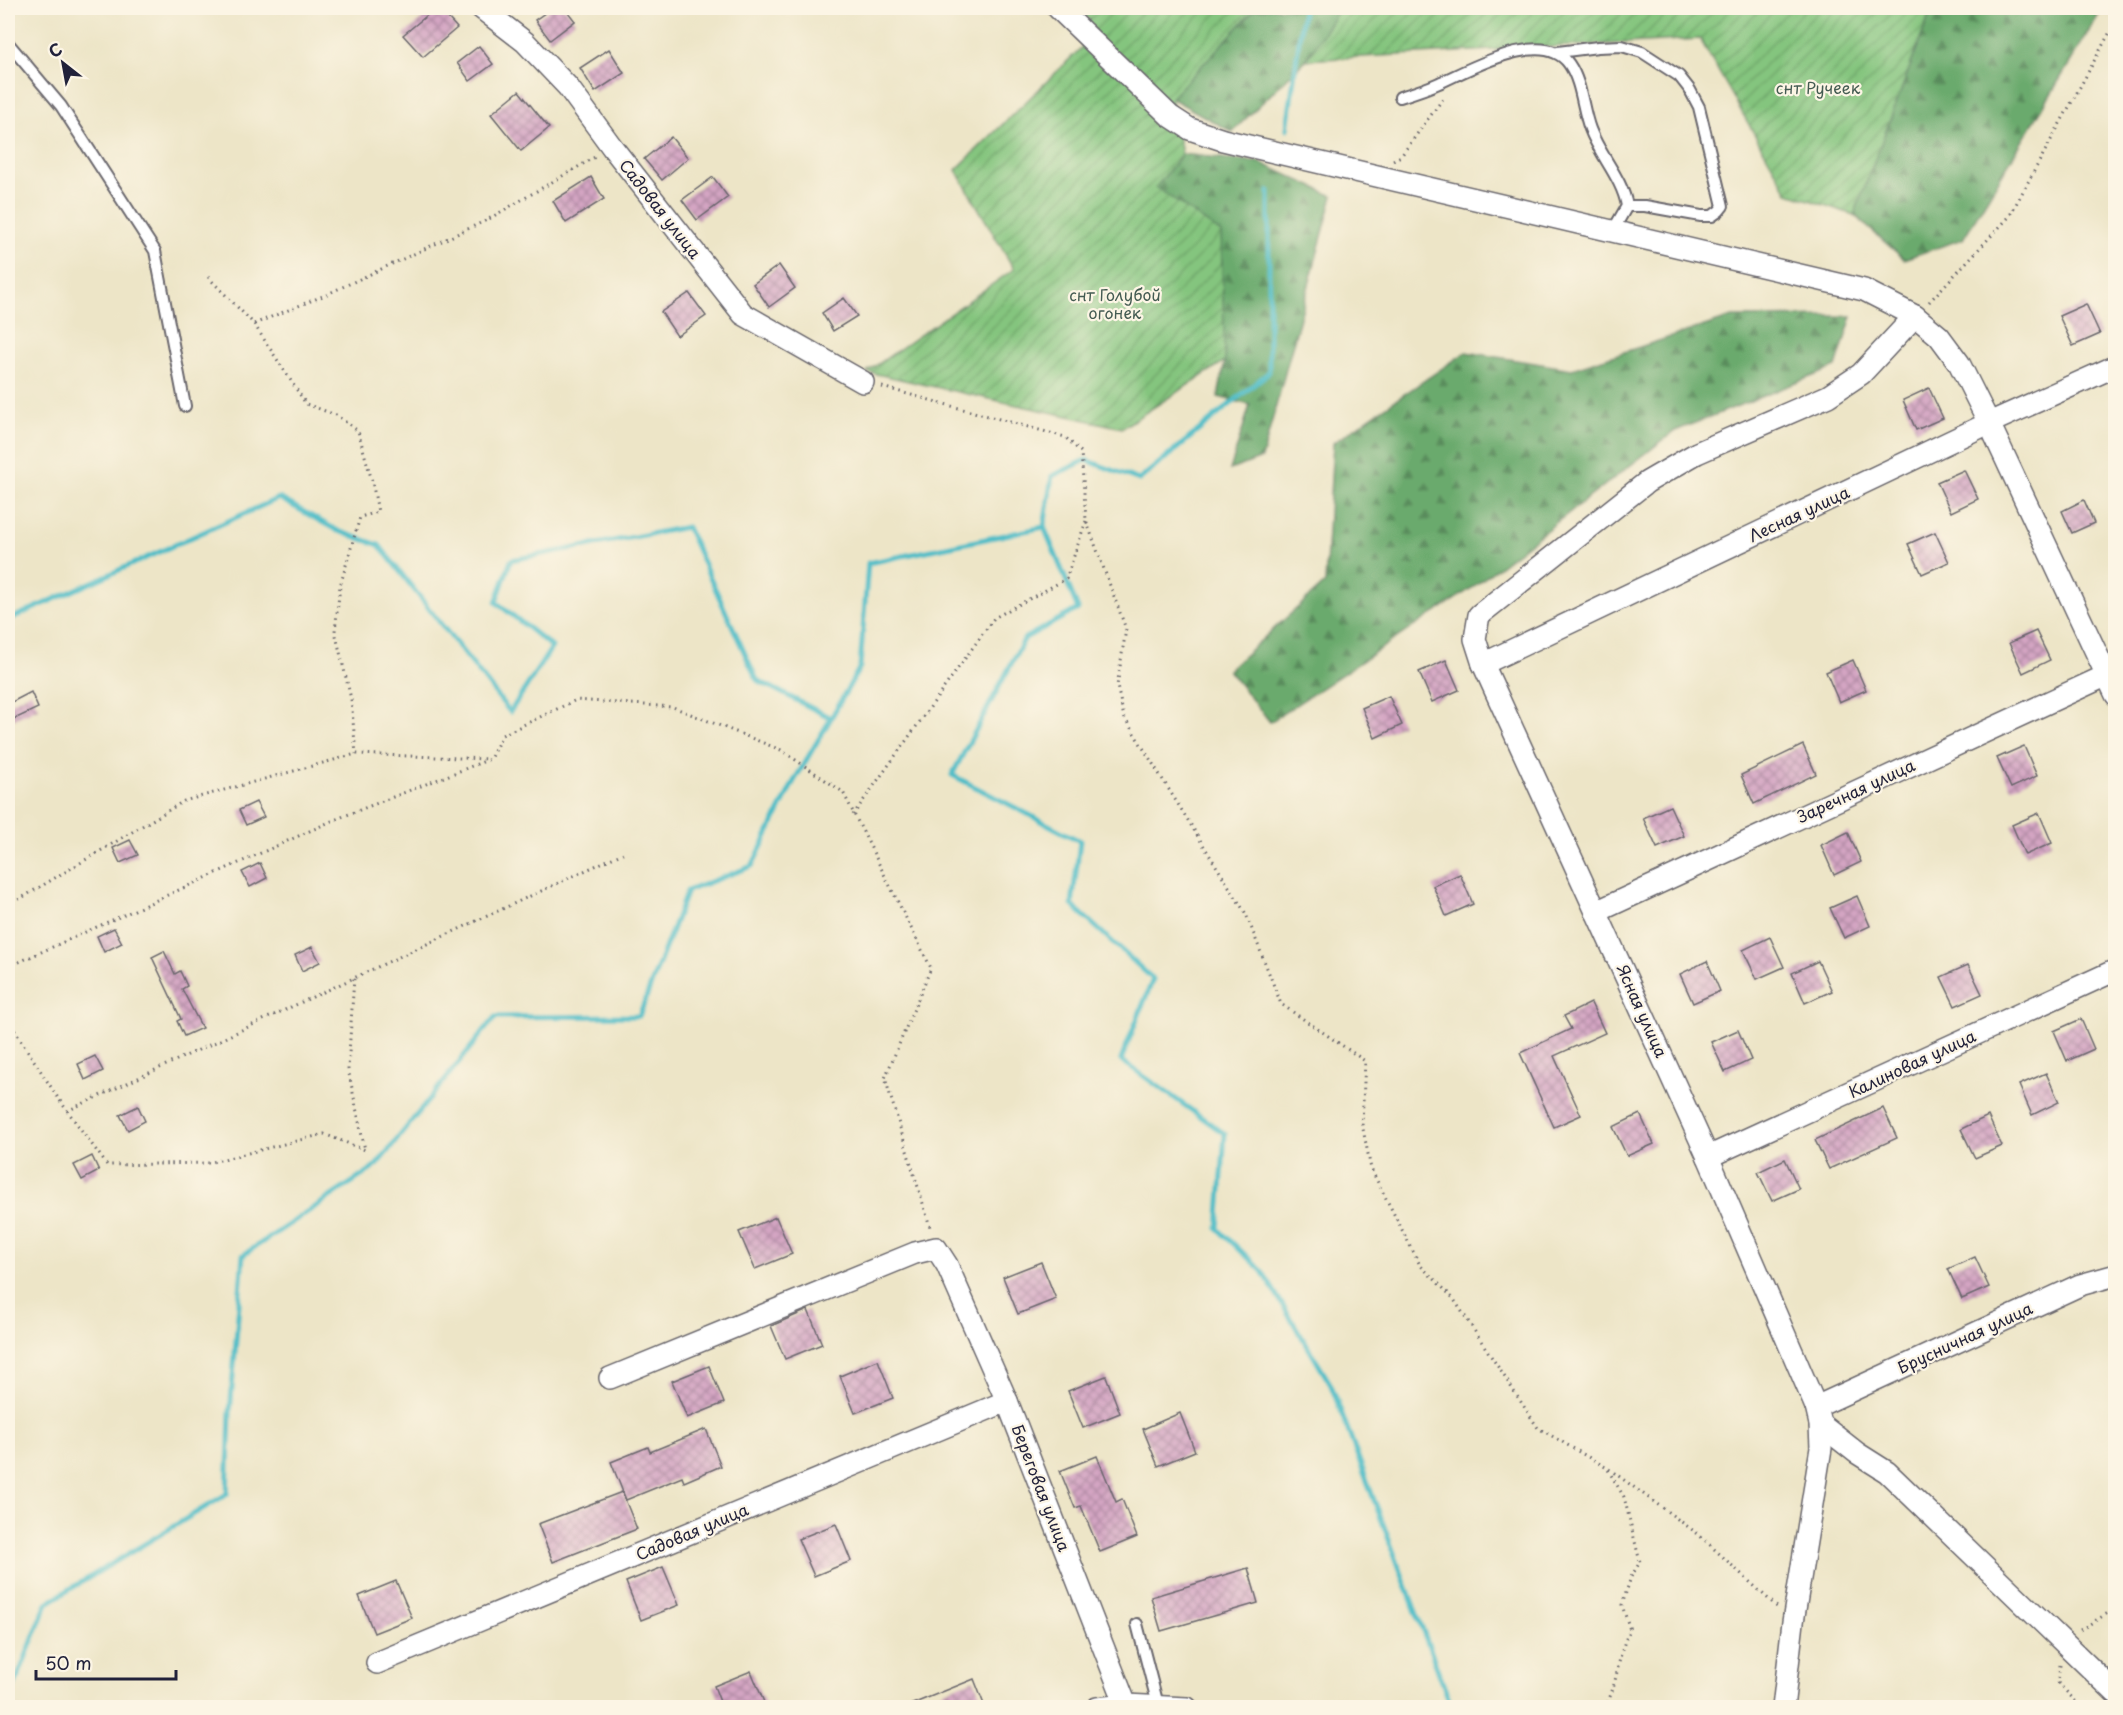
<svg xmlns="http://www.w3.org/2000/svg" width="2123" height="1715" font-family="'Playpen Sans',sans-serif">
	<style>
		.forest { fill: url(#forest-firs); stroke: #466654; stroke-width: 1.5 }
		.garden { fill: url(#garden-furrows); stroke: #53745c; stroke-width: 1.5 }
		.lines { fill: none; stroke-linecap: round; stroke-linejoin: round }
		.stream { stroke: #50bdc7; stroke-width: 5 }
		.building { fill: url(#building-cross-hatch) }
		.service-casing { stroke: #69666c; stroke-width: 14 }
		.minor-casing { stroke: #69666c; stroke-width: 24 }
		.path { stroke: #69666c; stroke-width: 3; stroke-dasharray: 1.5 4.5; stroke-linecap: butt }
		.service { stroke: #fff; stroke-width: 10 }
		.minor { stroke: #fff; stroke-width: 21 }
		.labels { text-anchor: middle; stroke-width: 4.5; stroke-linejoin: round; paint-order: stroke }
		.park-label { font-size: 16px; fill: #445b52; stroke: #fcf5e5 }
		.street-label { font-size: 16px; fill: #22223b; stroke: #fcf5e5 }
	</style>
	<defs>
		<pattern id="forest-firs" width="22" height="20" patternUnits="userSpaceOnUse" patternTransform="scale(1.5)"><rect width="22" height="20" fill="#6baa6d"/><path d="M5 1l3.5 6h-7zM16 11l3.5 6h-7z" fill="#588a5b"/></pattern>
		<pattern id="garden-furrows" width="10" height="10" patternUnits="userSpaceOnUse" patternTransform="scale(1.5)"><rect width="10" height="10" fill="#84c57e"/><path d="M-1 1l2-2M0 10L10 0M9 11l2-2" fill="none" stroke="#6ca068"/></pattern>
		<pattern id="building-cross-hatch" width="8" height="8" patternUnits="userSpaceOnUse" patternTransform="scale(1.5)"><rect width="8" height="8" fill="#d4a5c3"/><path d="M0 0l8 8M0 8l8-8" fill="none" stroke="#ac86a0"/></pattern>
	</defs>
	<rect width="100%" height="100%" fill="#fcf5e5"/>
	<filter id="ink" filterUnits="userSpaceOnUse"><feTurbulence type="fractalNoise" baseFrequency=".0167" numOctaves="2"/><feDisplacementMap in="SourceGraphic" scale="12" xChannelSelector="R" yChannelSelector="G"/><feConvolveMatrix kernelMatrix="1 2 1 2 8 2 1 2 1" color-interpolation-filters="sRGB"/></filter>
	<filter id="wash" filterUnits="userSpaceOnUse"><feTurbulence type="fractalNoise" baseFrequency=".008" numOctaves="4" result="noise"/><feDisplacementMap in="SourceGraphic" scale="24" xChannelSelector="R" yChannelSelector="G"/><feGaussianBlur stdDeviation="1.35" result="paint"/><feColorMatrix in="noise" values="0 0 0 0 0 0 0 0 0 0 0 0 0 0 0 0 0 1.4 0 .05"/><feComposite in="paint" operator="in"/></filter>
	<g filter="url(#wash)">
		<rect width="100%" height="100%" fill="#ede5c7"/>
		<g class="forest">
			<path d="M1256 8H1340L1306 60 1232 132 1171 98Z"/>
			<path d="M1932 8H2103L1963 239 1904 259 1854 215Z"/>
			<path d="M1182 154 1259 162 1333 196 1262 458 1230 470 1250 405 1218 397 1225 361 1156 187Z"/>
			<path d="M1852 316 1836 367 1675 431 1469 590 1270 722 1228 670 1325 583 1333 443 1466 352 1572 369 1732 317Z"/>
		</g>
		<g class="garden">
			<path d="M1075 8H1256L1171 98 1182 154 1156 187 1221 233 1225 361 1122 428 867 372 1014 269 956 170 1082 47 1089 20Z"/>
			<path d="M1340 8H1932L1854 215 1788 193 1700 39 1306 60Z"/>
		</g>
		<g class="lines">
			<g class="stream">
				<path d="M1287 129 1303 11 1305 8"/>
				<path d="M1044 527 1078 609 1025 638 952 775 1080 841 1072 905 1153 979 1121 1060 1225 1134 1218 1229 1262 1271 1331 1385 1452 1708"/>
				<path d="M8 620 279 498 338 531 379 545 510 712 552 647 496 602 511 560 687 527 757 680 831 718 860 667 868 563 1044 527 1052 476 1086 460 1139 480 1269 372V191"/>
				<path d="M8 1702 47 1603 227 1494 230 1413 243 1255 375 1167 495 1017 639 1016 687 891 752 866 794 781 831 718"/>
			</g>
		</g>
		<g id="blocks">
			<g class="building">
				<path d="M436 8H439L457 28 423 57 403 35Z"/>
				<path d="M552 8H565L575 21 550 40 535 20Z"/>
				<path d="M479 46 493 64 470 81 457 63Z"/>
				<path d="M609 49 624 73 595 92 580 68Z"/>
				<path d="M519 91 549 128 521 151 491 114Z"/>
				<path d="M671 137 688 158 662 180 644 159Z"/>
				<path d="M591 177 604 199 566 223 553 201Z"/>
				<path d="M713 177 728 197 697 220 682 200Z"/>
				<path d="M779 265 795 288 769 307 753 284Z"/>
				<path d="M689 293 706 316 677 336 661 312Z"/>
				<path d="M844 298 857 316 833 331 822 313Z"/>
				<path d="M2086 304 2100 334 2073 346 2059 316Z"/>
				<path d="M1929 388 1943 418 1916 430 1903 400Z"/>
				<path d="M1964 470 1978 499 1951 512 1937 482Z"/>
				<path d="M2084 500 2094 523 2072 533 2062 511Z"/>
				<path d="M1935 532 1949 562 1922 574 1908 544Z"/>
				<path d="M2036 631 2050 660 2023 673 2009 643Z"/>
				<path d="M1446 660 1459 690 1432 702 1419 672Z"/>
				<path d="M1853 660 1866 690 1839 702 1826 672Z"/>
				<path d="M31 692 38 708 8 722V704Z"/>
				<path d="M1389 696 1402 725 1375 738 1362 708Z"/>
				<path d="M1803 745 1816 774 1754 804 1741 775Z"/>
				<path d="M2024 746 2037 776 2011 788 1997 758Z"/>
				<path d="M256 802 264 817 246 825 239 810Z"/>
				<path d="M1670 806 1684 836 1657 848 1643 818Z"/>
				<path d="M2039 813 2052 843 2025 855 2012 825Z"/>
				<path d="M1848 832 1861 862 1834 875 1821 845Z"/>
				<path d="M130 840 138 855 120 863 113 848Z"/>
				<path d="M260 863 267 878 250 887 242 872Z"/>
				<path d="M1460 874 1473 904 1446 916 1433 886Z"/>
				<path d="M1857 896 1870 926 1844 938 1830 908Z"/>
				<path d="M114 928 122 943 104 952 97 936Z"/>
				<path d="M1770 937 1784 967 1757 979 1743 950Z"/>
				<path d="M312 947 320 962 302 971 295 955Z"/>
				<path d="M164 951 175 974 180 971 187 986 182 989 202 1028 184 1036 177 1021 181 1019 152 957Z"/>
				<path d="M1707 961 1720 991 1693 1003 1680 974Z"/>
				<path d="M1818 961 1832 991 1805 1003 1792 973Z"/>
				<path d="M1968 965 1982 994 1955 1006 1941 977Z"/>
				<path d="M1591 1003 1605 1033 1554 1056 1581 1115 1554 1127 1520 1053 1571 1029 1564 1016Z"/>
				<path d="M2081 1019 2094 1049 2067 1061 2054 1031Z"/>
				<path d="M1738 1030 1751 1060 1725 1072 1711 1042Z"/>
				<path d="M95 1056 103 1071 85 1080 78 1064Z"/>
				<path d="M2046 1073 2059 1102 2032 1115 2019 1085Z"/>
				<path d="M138 1106 145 1121 128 1130 120 1115Z"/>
				<path d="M1883 1108 1897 1138 1829 1169 1815 1140Z"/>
				<path d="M1640 1114 1654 1144 1627 1156 1613 1127Z"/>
				<path d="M1988 1116 2002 1146 1975 1158 1961 1129Z"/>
				<path d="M92 1156 99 1171 82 1180 74 1165Z"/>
				<path d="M1785 1159 1799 1189 1772 1201 1758 1172Z"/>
				<path d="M776 1217 792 1254 755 1269 739 1232Z"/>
				<path d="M1975 1257 1989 1287 1962 1299 1948 1269Z"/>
				<path d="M1041 1262 1056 1299 1018 1314 1003 1277Z"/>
				<path d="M808 1310 822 1344 785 1359 771 1326Z"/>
				<path d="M878 1360 893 1398 855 1413 840 1376Z"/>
				<path d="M709 1366 724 1403 687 1418 672 1381Z"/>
				<path d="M1106 1376 1120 1413 1083 1428 1068 1391Z"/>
				<path d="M1180 1413 1195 1451 1158 1466 1143 1429Z"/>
				<path d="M706 1429 721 1466 684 1482 682 1477 626 1500 611 1462 648 1447 650 1452Z"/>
				<path d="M1097 1456 1116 1502 1122 1499 1137 1537 1100 1552 1081 1506 1075 1508 1060 1471Z"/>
				<path d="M622 1492 637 1529 553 1562 538 1524Z"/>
				<path d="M836 1524 851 1561 814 1576 798 1539Z"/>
				<path d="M663 1567 679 1605 641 1620 626 1582Z"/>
				<path d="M1248 1568 1258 1603 1161 1631 1151 1597Z"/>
				<path d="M396 1581 412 1618 374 1633 359 1596Z"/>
				<path d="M751 1671 766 1707H722L714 1686Z"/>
				<path d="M974 1679 985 1707H905Z"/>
			</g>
		</g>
	</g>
	<g filter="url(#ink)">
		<use href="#blocks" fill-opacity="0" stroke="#69666c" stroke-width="1.5"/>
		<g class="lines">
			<g class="service-casing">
				<g id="service">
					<path d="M8 43 61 106 155 251 185 406"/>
					<path d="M1558 52 1598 47 1622 46 1642 52 1679 76 1690 90 1699 107 1723 206 1719 211 1712 216H1701L1645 206H1627"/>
					<path d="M1400 97C1413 93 1426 89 1439 83 1469 70 1543 27 1569 64 1582 83 1582 108 1590 129 1600 156 1622 178 1627 206L1612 232"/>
					<path d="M1137 1624 1158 1705"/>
				</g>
			</g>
			<g class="minor-casing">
				<g id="minor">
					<path d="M481 8 525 42 568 87 612 147 743 314 863 382"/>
					<path d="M1058 8 1170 116 1190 129 1223 140 1864 290 1915 316 1939 336 1959 363 1989 423 2116 695"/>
					<path d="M1483 664 1989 423 2116 366"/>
					<path d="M1596 912 2116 671"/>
					<path d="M1708 1157 2116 970"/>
					<path d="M610 1378 915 1253 936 1248 947 1265 1007 1401 1126 1705"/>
					<path d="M1816 1407 2080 1285 2116 1275"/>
					<path d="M1820 1424 1857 1453 1887 1472 2116 1693"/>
					<path d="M377 1663 1007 1401"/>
					<path d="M1097 1708 1126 1705 1187 1708"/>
					<path d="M1783 1708 1793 1622 1821 1448 1820 1424 1816 1407 1708 1157 1483 664 1475 639 1479 615 1647 482 1697 453 1828 396 1861 374 1915 316"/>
				</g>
			</g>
			<g class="path">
				<path d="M1393 160 1401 156 1445 96"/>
				<path d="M208 277 254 324 306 404 336 415 358 431 372 481 378 512 360 517 340 586 335 631 351 699 356 754"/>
				<path d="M1929 302 2009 217 2116 21"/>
				<path d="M254 324 323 296 487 220 595 157"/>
				<path d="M882 387 1065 437 1081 452 1086 520 1126 629 1117 686 1124 717 1246 914 1281 1004 1365 1061 1362 1124 1371 1169 1420 1265 1453 1298 1538 1428 1607 1468 1624 1497 1640 1562 1631 1577 1622 1605 1630 1630C1617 1654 1619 1681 1605 1708"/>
				<path d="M853 815 994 618 1066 579 1086 521"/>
				<path d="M8 906 184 801 356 754 488 759"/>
				<path d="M8 967 334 820 490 759 502 735 576 700 673 707 781 750 843 792 931 968 885 1078 931 1230"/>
				<path d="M8 1020 58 1098 107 1165 208 1163 324 1134 365 1150 348 1069 354 978"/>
				<path d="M67 1111 623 853"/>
				<path d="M1609 1469 1698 1534 1777 1607"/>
				<path d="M2080 1630 2116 1608"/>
				<path d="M2060 1665 2058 1683 2082 1708"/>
			</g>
			<use href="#service" class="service"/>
			<use href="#minor" class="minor"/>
		</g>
	</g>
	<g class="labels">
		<g class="park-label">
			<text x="1818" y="94">снт Ручеек</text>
			<text x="1115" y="301">снт Голубой<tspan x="1115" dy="18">огонек</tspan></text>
		</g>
		<g class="street-label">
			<text transform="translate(660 209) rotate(52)" y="6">Садовая улица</text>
			<text transform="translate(1799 514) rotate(-25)" y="6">Лесная улица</text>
			<text transform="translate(1856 791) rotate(-25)" y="6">Заречная улица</text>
			<text transform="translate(1642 1011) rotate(66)" y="6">Ясная улица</text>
			<text transform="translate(1912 1064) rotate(-25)" y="6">Калиновая улица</text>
			<text transform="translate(1965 1338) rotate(-25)" y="6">Брусничная улица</text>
			<text transform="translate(1041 1488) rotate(69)" y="6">Береговая улица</text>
			<text transform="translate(692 1532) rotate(-23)" y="6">Садовая улица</text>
		</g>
	</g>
	<rect width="2123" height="1715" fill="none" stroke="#fcf5e5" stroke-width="30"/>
	<g transform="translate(63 63) rotate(329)" stroke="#fcf5e5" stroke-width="4.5" paint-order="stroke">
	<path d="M0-4.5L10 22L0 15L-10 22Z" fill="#22223b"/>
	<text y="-9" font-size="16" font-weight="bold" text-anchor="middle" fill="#22223b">С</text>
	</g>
	<path d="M36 1670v9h140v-9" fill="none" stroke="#22223b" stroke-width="3"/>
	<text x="45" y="1670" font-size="18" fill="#22223b" stroke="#fcf5e5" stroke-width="4.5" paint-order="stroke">50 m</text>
</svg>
